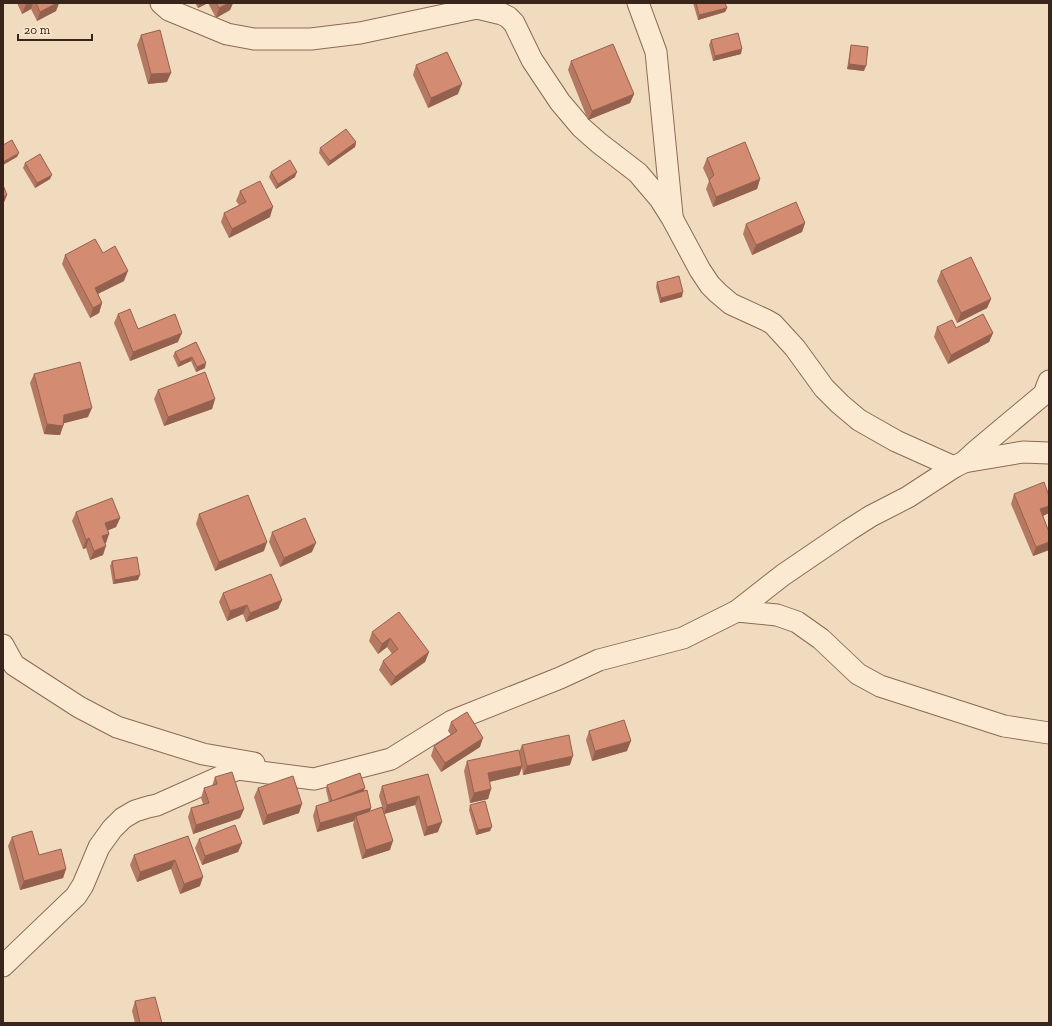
<svg xmlns="http://www.w3.org/2000/svg" width="1052" height="1026" font-family="'Zilla Slab',serif">
	<style>
		.lines { fill: none; stroke-linecap: round; stroke-linejoin: round }
		.street-casing { stroke: #8b6a55; stroke-width: 23 }
		.street { stroke: #fbe9d2; stroke-width: 21 }
		.wall { fill: #b57861 }
		.shaded-wall { fill: #94614f }
		.building { fill: #d38b71; stroke: #94614f }
	</style>
	<rect width="100%" height="100%" fill="#f1dbbe"/>
	<g class="lines">
		<g class="street-casing">
			<g id="street">
				<path d="M161 3 169 10 227 34 254 39H311L360 33 477 8 502 14 508 17 514 23 532 60 560 102 582 128 599 143 638 173 660 199 672 218 700 270 710 285 718 293 731 304 766 320 773 324 795 348 824 388 840 404 859 420 896 441 954 467"/>
				<path d="M638 3 656 52 672 215"/>
				<path d="M964 462 1023 452 1049 453"/>
				<path d="M737 611 777 615 797 622 821 639 858 674 880 686 1004 726 1049 733"/>
				<path d="M3 645 14 665 79 707 117 727 203 754 254 763"/>
				<path d="M3 966 76 896 83 885 99 847 112 829 123 818 135 811 148 807 157 805 238 769 314 779 391 759 452 721 560 678 599 660 683 638 737 611 783 575 849 530 871 516 908 497 954 467 964 462 977 450 1044 394 1049 381"/>
			</g>
		</g>
		<use href="#street" class="street"/>
	</g>
	<g class="wall">
		<path d="M17 3H59L56 11 37 21 31 9 22 14Z"/>
		<path d="M195 3H233L230 10 216 18 208 3 198 8Z"/>
		<path d="M693 3H725L727 8 725 12 698 20Z"/>
		<path d="M141 35 167 82 148 84 137 45Z"/>
		<path d="M711 40 741 54 713 61 709 45Z"/>
		<path d="M851 45 864 71 847 69 850 50Z"/>
		<path d="M571 61 634 94 630 103 588 120 568 70Z"/>
		<path d="M416 65 458 94 428 108 413 75Z"/>
		<path d="M356 142 355 147 328 166 319 153 320 148Z"/>
		<path d="M707 158 760 179 757 189 713 207 706 189 709 181 703 168Z"/>
		<path d="M25 163 50 179 35 188 23 168Z"/>
		<path d="M271 172 295 177 276 189 269 177Z"/>
		<path d="M240 191 270 217 229 238 221 222 224 213 239 205 236 201Z"/>
		<path d="M805 223 802 232 752 255 743 234 746 224Z"/>
		<path d="M103 253 124 281 98 294 102 303 99 313 90 318 62 264 65 255Z"/>
		<path d="M941 271 991 299 987 308 957 323 937 281Z"/>
		<path d="M657 282 682 297 660 303 656 287Z"/>
		<path d="M118 314 138 329 178 342 130 361 114 323Z"/>
		<path d="M937 327 956 328 993 333 989 342 948 364 934 337Z"/>
		<path d="M196 342 205 368 196 372 191 361 178 367 173 356 175 352Z"/>
		<path d="M34 374 88 417 64 423 60 435 44 434 30 383Z"/>
		<path d="M158 390 215 399 212 409 164 426 154 399Z"/>
		<path d="M1014 494 1049 496V513L1043 516 1049 532V550L1033 556 1011 504Z"/>
		<path d="M76 512 120 518 116 527 108 530 109 534 105 543 103 555 90 560 86 548 83 549 72 521Z"/>
		<path d="M199 514 264 551 215 571 196 524Z"/>
		<path d="M272 532 312 552 280 567 269 542Z"/>
		<path d="M112 561 138 580 113 584 110 566Z"/>
		<path d="M223 593 282 600 278 609 246 622 243 614 227 621 219 602Z"/>
		<path d="M372 632 429 652 425 662 391 686 379 670 383 661 392 654 387 647 378 654 369 641Z"/>
		<path d="M451 722 480 747 441 772 431 756 434 746 451 735 448 731Z"/>
		<path d="M589 731 627 751 592 761 586 740Z"/>
		<path d="M522 745 570 765 523 775 522 768 519 775 489 782 491 789 488 799 470 803 464 771 467 761 519 752Z"/>
		<path d="M428 774 438 832 424 836 415 805 384 814 390 850 362 859 353 825 354 821 317 832 313 816 316 806 329 802 326 790 327 785 364 791 371 808 370 811 384 813 379 796 382 786Z"/>
		<path d="M215 777 244 809 240 818 193 834 188 817 191 808 203 804 201 798 204 788 212 786Z"/>
		<path d="M258 788 299 813 263 825 254 797Z"/>
		<path d="M470 805 490 831 476 835 469 810Z"/>
		<path d="M188 836 200 886 180 894 171 869 137 882 130 865 134 855Z"/>
		<path d="M12 837 39 855 66 869 63 878 20 890 8 846Z"/>
		<path d="M199 839 242 843 238 852 202 865 195 848Z"/>
		<path d="M135 1001 162 1023H135L132 1011Z"/>
	</g>
	<g class="shaded-wall">
		<path d="M28 3H33L31 9 22 14 26 4Z"/>
		<path d="M57 3H59L56 11 37 21 40 12Z"/>
		<path d="M200 3H208L198 8Z"/>
		<path d="M229 3H233L230 10 216 18 219 8Z"/>
		<path d="M727 8 725 12 698 20 699 15Z"/>
		<path d="M742 49 741 54 713 61 715 56Z"/>
		<path d="M849 64 866 66 864 71 847 69Z"/>
		<path d="M171 73 167 82 148 84 151 74Z"/>
		<path d="M462 84 458 94 428 108 431 98Z"/>
		<path d="M634 94 630 103 588 120 592 111Z"/>
		<path d="M356 142 355 147 328 166 330 161Z"/>
		<path d="M19 153 17 157 3 165V162Z"/>
		<path d="M297 172 295 177 276 189 278 184Z"/>
		<path d="M52 175 50 179 35 188 37 183Z"/>
		<path d="M760 179 757 189 713 207 716 197Z"/>
		<path d="M7 195 3 205V197Z"/>
		<path d="M273 207 270 217 229 238 232 229Z"/>
		<path d="M805 223 802 232 752 255 756 245Z"/>
		<path d="M128 271 124 281 91 297 95 288Z"/>
		<path d="M683 292 682 297 660 303 661 298Z"/>
		<path d="M991 299 987 308 957 323 961 313Z"/>
		<path d="M102 303 99 313 90 318 93 308Z"/>
		<path d="M182 333 178 342 130 361 133 352Z"/>
		<path d="M993 333 989 342 948 364 951 355Z"/>
		<path d="M192 357 191 361 178 367 180 362Z"/>
		<path d="M206 363 205 368 196 372 197 367Z"/>
		<path d="M215 399 212 409 164 426 168 417Z"/>
		<path d="M92 408 88 417 61 424 64 415Z"/>
		<path d="M47 424 63 426 60 435 44 434Z"/>
		<path d="M1049 506V513L1036 519 1040 509Z"/>
		<path d="M120 518 116 527 102 533 105 523Z"/>
		<path d="M109 534 106 543 99 546 102 536Z"/>
		<path d="M89 538 86 548 83 549 86 540Z"/>
		<path d="M267 542 264 551 215 571 219 562Z"/>
		<path d="M1049 542V550L1033 556 1036 547Z"/>
		<path d="M316 543 312 552 280 567 284 558Z"/>
		<path d="M106 546 103 555 90 560 94 551Z"/>
		<path d="M140 575 138 580 113 584 115 580Z"/>
		<path d="M282 600 278 609 246 622 250 613Z"/>
		<path d="M247 605 243 614 227 621 230 611Z"/>
		<path d="M390 638 387 647 378 654 382 644Z"/>
		<path d="M429 652 425 662 391 686 395 677Z"/>
		<path d="M483 738 480 747 441 772 445 763Z"/>
		<path d="M631 741 627 751 592 761 595 751Z"/>
		<path d="M573 756 570 765 523 775 527 766Z"/>
		<path d="M522 766 519 775 484 783 488 773Z"/>
		<path d="M365 788 363 793 330 805 332 801Z"/>
		<path d="M491 789 488 799 470 803 474 793Z"/>
		<path d="M419 796 415 805 384 814 387 805Z"/>
		<path d="M302 804 299 813 263 825 267 815Z"/>
		<path d="M371 808 368 818 356 816 354 821 317 832 320 823Z"/>
		<path d="M244 809 240 818 193 834 196 825Z"/>
		<path d="M442 822 438 832 424 836 427 827Z"/>
		<path d="M492 827 490 831 476 835 478 830Z"/>
		<path d="M393 841 390 850 362 859 366 850Z"/>
		<path d="M242 843 238 852 202 865 205 856Z"/>
		<path d="M175 860 171 869 137 882 140 872Z"/>
		<path d="M66 869 63 878 20 890 24 881Z"/>
		<path d="M203 877 200 886 180 894 184 884Z"/>
	</g>
	<g class="building">
		<path d="M36 3H57L40 12Z"/>
		<path d="M216 3H229L219 8Z"/>
		<path d="M696 3H725L727 8 699 15Z"/>
		<path d="M160 30 171 73 151 74 141 35Z"/>
		<path d="M738 33 742 49 715 56 711 40Z"/>
		<path d="M613 44 634 94 592 111 571 61Z"/>
		<path d="M851 45 868 47 866 66 849 64Z"/>
		<path d="M447 52 462 84 431 98 416 65Z"/>
		<path d="M346 129 356 142 330 161 320 148Z"/>
		<path d="M12 140 19 153 3 162V145Z"/>
		<path d="M745 142 760 179 716 197 709 180 714 175 707 158Z"/>
		<path d="M40 154 52 175 37 183 25 163Z"/>
		<path d="M290 160 297 172 278 184 271 172Z"/>
		<path d="M260 181 273 207 232 229 224 213 246 202 240 191Z"/>
		<path d="M3 185 7 195 3 197Z"/>
		<path d="M796 202 805 223 756 245 746 224Z"/>
		<path d="M95 239 103 253 115 246 128 271 95 288 102 303 93 308 65 255Z"/>
		<path d="M971 257 991 299 961 313 941 271Z"/>
		<path d="M679 276 683 292 661 298 657 282Z"/>
		<path d="M130 309 138 329 175 314 182 333 133 352 118 314Z"/>
		<path d="M983 314 993 333 951 355 937 327 952 320 956 328Z"/>
		<path d="M196 342 206 363 197 367 192 357 180 362 175 352Z"/>
		<path d="M80 362 92 408 64 415 63 426 47 424 34 374Z"/>
		<path d="M205 372 215 399 168 417 158 390Z"/>
		<path d="M1044 482 1049 496V506L1040 509 1049 532V542L1036 547 1014 494Z"/>
		<path d="M248 495 267 542 219 562 199 514Z"/>
		<path d="M112 498 120 518 105 523 109 534 102 536 106 546 94 551 89 538 86 540 76 512Z"/>
		<path d="M305 518 316 543 284 558 272 532Z"/>
		<path d="M137 557 140 575 115 580 112 561Z"/>
		<path d="M271 574 282 600 250 613 247 605 230 611 223 593Z"/>
		<path d="M399 612 429 652 395 677 383 661 398 649 390 638 382 644 372 632Z"/>
		<path d="M467 712 483 738 445 763 434 746 457 731 451 722Z"/>
		<path d="M624 720 631 741 595 751 589 731Z"/>
		<path d="M569 735 573 756 527 766 522 745Z"/>
		<path d="M519 750 522 766 488 773 491 789 474 793 467 761Z"/>
		<path d="M232 772 244 809 196 825 191 808 209 803 204 788 217 784 215 777Z"/>
		<path d="M360 773 365 788 332 801 327 785Z"/>
		<path d="M428 774 442 822 427 827 419 796 387 805 382 786Z"/>
		<path d="M293 776 302 804 267 815 258 788Z"/>
		<path d="M367 790 371 808 320 823 316 806Z"/>
		<path d="M485 801 492 827 478 830 470 805Z"/>
		<path d="M382 807 393 841 366 850 356 816Z"/>
		<path d="M235 825 242 843 205 856 199 839Z"/>
		<path d="M32 831 39 855 61 849 66 869 24 881 12 837Z"/>
		<path d="M188 836 203 877 184 884 175 860 140 872 134 855Z"/>
		<path d="M155 997 162 1023H140L135 1001Z"/>
	</g>
	<rect width="1052" height="1026" fill="none" stroke="#39251b" stroke-width="8"/>
	<path d="M18 34v6h74v-6" fill="none" stroke="#39251b" stroke-width="2"/>
	<text x="24" y="34" font-size="12" fill="#39251b" stroke="#f8e6ce" stroke-width="3" paint-order="stroke">20 m</text>
</svg>
